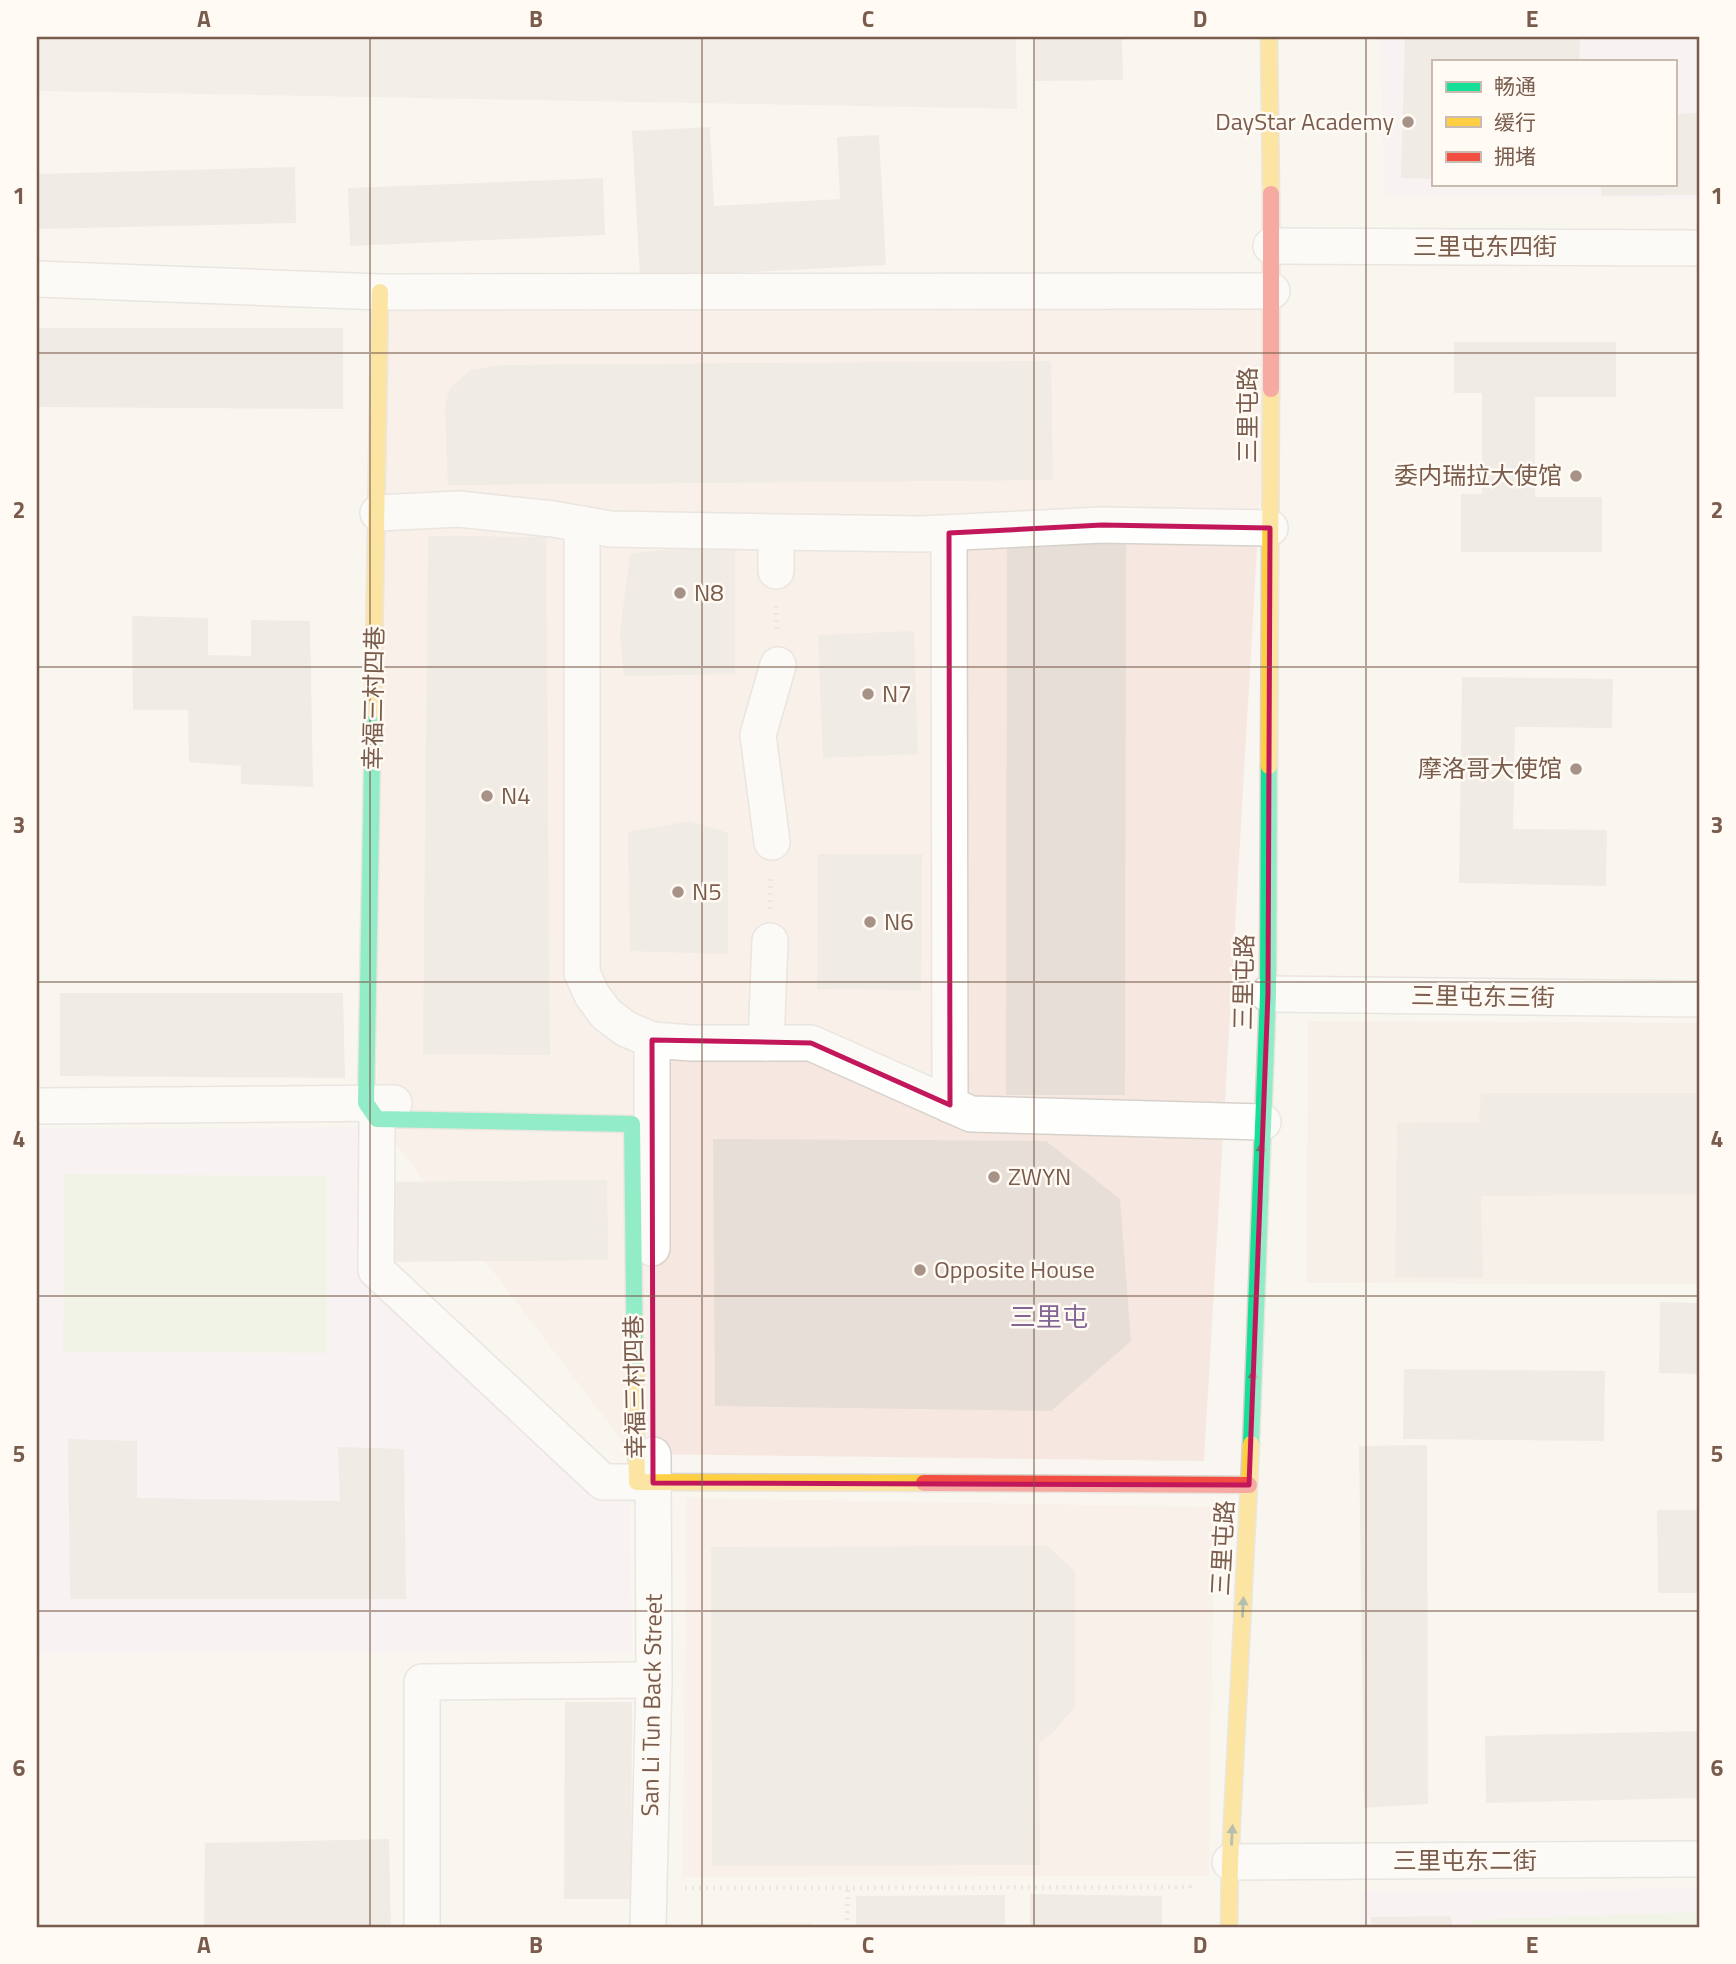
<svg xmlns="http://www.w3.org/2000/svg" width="1736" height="1964" font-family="'Titillium Web','Noto Sans SC',sans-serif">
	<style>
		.residential { fill: #f2e8de }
		.commercial { fill: #f6e8e1 }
		.industrial { fill: #ede5e0 }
		.education { fill: #f6eef6; fill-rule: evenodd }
		.green { fill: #e7f0db }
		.building { fill: #e6ded7 }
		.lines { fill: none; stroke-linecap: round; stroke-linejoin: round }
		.street-casing { stroke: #d7d1cb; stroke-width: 38 }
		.fast-casing { stroke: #d9d2cb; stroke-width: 19 }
		.slow-casing { stroke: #d9d2cb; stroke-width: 19 }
		.jam-casing { stroke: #d9d2cb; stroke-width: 19 }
		.path { stroke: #dcd5d0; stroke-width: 4.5; stroke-dasharray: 2 5; stroke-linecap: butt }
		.street { stroke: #fefefd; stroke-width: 35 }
		.fast { stroke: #16e098; stroke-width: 16 }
		.slow { stroke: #ffcf43; stroke-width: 16 }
		.jam { stroke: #f24e42; stroke-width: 16 }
		.oneway { fill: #617d60 }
		.marked { fill: none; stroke: #c2185b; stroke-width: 5; stroke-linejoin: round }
		.grid { fill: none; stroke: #7a5c4d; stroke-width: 2; stroke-opacity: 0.55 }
		.poi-dot { fill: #a69286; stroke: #fffaf3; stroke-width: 2.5 }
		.labels { text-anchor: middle; stroke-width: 5; stroke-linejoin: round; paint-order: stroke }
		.poi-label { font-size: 24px; fill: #7a5c4d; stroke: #fffaf3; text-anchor: start }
		.street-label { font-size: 24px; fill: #7a5c4d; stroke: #fffaf3 }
		.neighbourhood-label { font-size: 26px; fill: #846695; stroke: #fffaf3 }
		.neatline { fill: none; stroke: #7a5c4d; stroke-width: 2.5 }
		.grid-label { font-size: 23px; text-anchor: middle; font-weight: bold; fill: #7a5c4d }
	</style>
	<rect width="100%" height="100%" fill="#f9f5f0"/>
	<path class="residential" d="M1308 1021 1699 1023V1284L1307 1283Z"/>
	<g class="commercial">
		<path d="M1272 291 1204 1461 632 1454 377 1119 380 292Z"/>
		<path d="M686 1498 1214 1507 1209 1876 683 1877Z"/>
		<path d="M813 1923V1927H680V1924Z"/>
	</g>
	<path class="industrial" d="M37 37H1016L1017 109 37 91Z"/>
	<g class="education">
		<path d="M1380 37H1699V199L1384 194ZM1433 61H1675V184H1433Z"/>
		<path d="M362 1127 366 1276 590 1477V1500H630L631 1652 37 1654V1129Z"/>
		<path d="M1699 1889V1927H1361V1891Z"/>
	</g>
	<g class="green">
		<path d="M64 1174 327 1176V1353L63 1352Z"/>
		<path d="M1695 1912 1696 1927H1471V1920Z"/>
	</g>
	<g class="building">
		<path d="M1035 37H1122L1123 80 1035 81Z"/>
		<path d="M1405 37H1580L1579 61H1433V179L1401 178Z"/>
		<path d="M1699 113V195L1601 196V184H1675V114Z"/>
		<path d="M710 127 714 206 840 199 837 137 879 135 886 265 640 278 632 131Z"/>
		<path d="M295 167 296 223 39 229 38 174Z"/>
		<path d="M603 178 605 235 350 246 348 188Z"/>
		<path d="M37 328H343V409L37 407Z"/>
		<path d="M1454 342H1616V397H1535V497H1602V552H1461V494H1482V393H1454Z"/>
		<path d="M1051 361 1053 480 448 485 445 407 450 388 471 370 503 365Z"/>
		<path d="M428 536 546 537 550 1055 423 1054Z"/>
		<path d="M1007 541H1126L1125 1095H1006Z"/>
		<path d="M679 548 735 549V674L624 676 620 633 630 554Z"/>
		<path d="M132 616 208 618V655L251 656V620L310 621 313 787 241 784V766L189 762 188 710H133Z"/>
		<path d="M914 631 918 754 823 758 818 635Z"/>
		<path d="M1462 677 1613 679 1612 728 1515 727 1513 829 1607 830 1606 886 1459 883Z"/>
		<path d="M690 821 728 833V954L630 951 628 832Z"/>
		<path d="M818 854H922L921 990 817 989Z"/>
		<path d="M60 993H343L345 1078 60 1076Z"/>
		<path d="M1481 1093H1699V1194L1481 1196 1483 1278 1395 1277 1397 1123 1479 1122Z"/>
		<path d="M713 1139 1046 1141 1120 1199 1131 1341 1051 1411 715 1406Z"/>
		<path d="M607 1180 608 1260 383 1262 382 1182Z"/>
		<path d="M1660 1302 1699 1303V1374L1659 1373Z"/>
		<path d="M1404 1369 1605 1371 1604 1441 1403 1439Z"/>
		<path d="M68 1439 137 1441V1498L340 1501 338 1447 404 1449 406 1599H70Z"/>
		<path d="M1427 1445 1428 1804 1364 1808 1359 1446Z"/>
		<path d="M1657 1510H1699V1593H1658Z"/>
		<path d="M1047 1546 1075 1571V1706L1054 1732 1039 1742 1040 1865 712 1866 711 1547Z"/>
		<path d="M565 1702H632L631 1899H564Z"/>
		<path d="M1699 1731V1798L1486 1803 1485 1736Z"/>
		<path d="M389 1839 391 1927H204L205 1843Z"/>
		<path d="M1030 1894 1162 1896V1927H1030Z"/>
		<path d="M1005 1895V1927H856V1896Z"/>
		<path d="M1451 1916 1452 1927H1371V1917Z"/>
	</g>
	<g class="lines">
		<g class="street-casing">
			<g id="street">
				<path d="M1271 246 1699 248"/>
				<path d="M37 279 380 292 1272 291"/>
				<path d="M378 513 458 509 553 519 610 529 776 532 922 534 1102 525 1270 528"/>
				<path d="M582 524V973L592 995 606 1014 626 1029 652 1040 691 1043H811L971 1114 1263 1122"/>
				<path d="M949 533 950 1105"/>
				<path d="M776 571V532"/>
				<path d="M772 842 758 735 778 665"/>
				<path d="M1268 994 1699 999"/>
				<path d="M652 1040V1248"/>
				<path d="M766 1043 770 941"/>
				<path d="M37 1106 394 1103"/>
				<path d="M377 1119 376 1270 603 1482H637"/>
				<path d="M1230 1862 1699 1859"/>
				<path d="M422 1927V1682L654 1680"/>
				<path d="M648 1927 654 1680 653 1455"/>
			</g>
		</g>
		<g class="fast-casing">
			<g id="fast">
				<path d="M373 710 366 1103 377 1119 632 1124 635 1374"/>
				<path d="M1251 1444 1268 994 1269 766"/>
			</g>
		</g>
		<g class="slow-casing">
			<g id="slow">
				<path d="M1269 37 1271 194"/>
				<path d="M373 710 380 292"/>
				<path d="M1269 766 1271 389"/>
				<path d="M635 1374 637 1482 924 1483"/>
				<path d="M1229 1927 1230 1862 1251 1444"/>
			</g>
		</g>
		<g class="jam-casing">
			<g id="jam">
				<path d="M1271 194V389"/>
				<path d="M924 1483 1249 1485"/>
			</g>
		</g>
		<g class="path">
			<path d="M776 606 777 632"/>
			<path d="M770 909 771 875"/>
			<path d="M685 1888 1190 1887V1892"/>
			<path d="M847 1927 848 1886"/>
		</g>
		<use href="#street" class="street"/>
		<use href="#fast" class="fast"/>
		<use href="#slow" class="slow"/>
		<use href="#jam" class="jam"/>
	</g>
	<defs><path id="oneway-solid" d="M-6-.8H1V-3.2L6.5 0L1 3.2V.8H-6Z" transform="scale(1.75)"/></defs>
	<g class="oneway">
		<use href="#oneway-solid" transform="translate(1261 1153) rotate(-88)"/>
		<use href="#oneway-solid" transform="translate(1253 1380) rotate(-88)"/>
		<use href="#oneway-solid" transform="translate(1243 1607) rotate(-87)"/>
		<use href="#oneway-solid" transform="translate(1232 1835) rotate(-87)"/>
	</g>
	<path d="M0 0H1736V1964H0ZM1102 525 1270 528 1268 994 1249 1485 653 1483 652 1040 811 1043 950 1105 949 533Z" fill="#f9f5f0" fill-opacity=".55" fill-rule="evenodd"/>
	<path class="marked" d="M1102 525 1270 528 1268 994 1249 1485 653 1483 652 1040 811 1043 950 1105 949 533Z"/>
	<path class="grid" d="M370 37V1927M702 37V1927M1034 37V1927M1366 37V1927M37 353H1699M37 667H1699M37 982H1699M37 1296H1699M37 1611H1699"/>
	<g class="poi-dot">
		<circle cx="1408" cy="122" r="7"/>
		<circle cx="1576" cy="476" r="7"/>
		<circle cx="680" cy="593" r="7"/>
		<circle cx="868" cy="694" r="7"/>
		<circle cx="1576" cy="769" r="7"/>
		<circle cx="487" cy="796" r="7"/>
		<circle cx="678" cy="892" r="7"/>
		<circle cx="870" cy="922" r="7"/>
		<circle cx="994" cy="1177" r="7"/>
		<circle cx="920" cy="1270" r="7"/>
	</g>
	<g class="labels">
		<g class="poi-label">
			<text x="1394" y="130" text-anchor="end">DayStar Academy</text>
			<text x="1562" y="484" text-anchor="end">委内瑞拉大使馆</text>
			<text x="694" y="601">N8</text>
			<text x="882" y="702">N7</text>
			<text x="1562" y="777" text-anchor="end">摩洛哥大使馆</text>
			<text x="501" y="804">N4</text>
			<text x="692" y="900">N5</text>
			<text x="884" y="930">N6</text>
			<text x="1008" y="1185">ZWYN</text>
			<text x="934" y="1278">Opposite House</text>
		</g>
		<g class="street-label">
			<text x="1485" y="255">三里屯东四街</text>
			<text transform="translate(1248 415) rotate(-90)" y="8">三里屯路</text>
			<text transform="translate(374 698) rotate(-89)" y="8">幸福三村四巷</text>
			<text transform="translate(1244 982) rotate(-89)" y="8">三里屯路</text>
			<text transform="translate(1483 997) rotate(1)" y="8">三里屯东三街</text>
			<text transform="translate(635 1387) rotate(-91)" y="8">幸福三村四巷</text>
			<text transform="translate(1223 1548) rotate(-87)" y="8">三里屯路</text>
			<text transform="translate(652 1705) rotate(-89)" y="8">San Li Tun Back Street</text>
			<text x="1465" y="1869">三里屯东二街</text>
		</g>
		<g class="neighbourhood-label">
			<text x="1049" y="1326">三里屯</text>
		</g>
	</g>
	<rect width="1736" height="1964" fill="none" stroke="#fffaf3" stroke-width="77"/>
	<rect x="1432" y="60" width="245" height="126" fill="#fffaf3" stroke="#cabbb1" stroke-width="2"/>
	<rect x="1446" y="82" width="35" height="10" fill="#16e098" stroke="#cabbb1" stroke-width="2"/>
	<text x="1494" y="94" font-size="21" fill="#7a5c4d">畅通</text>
	<rect x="1446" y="117" width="35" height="10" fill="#ffcf43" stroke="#cabbb1" stroke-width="2"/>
	<text x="1494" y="130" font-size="21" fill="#7a5c4d">缓行</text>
	<rect x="1446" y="152" width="35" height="10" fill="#f24e42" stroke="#cabbb1" stroke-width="2"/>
	<text x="1494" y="164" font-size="21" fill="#7a5c4d">拥堵</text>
	<rect x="38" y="38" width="1660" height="1888" class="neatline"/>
	<g class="grid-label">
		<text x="204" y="27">A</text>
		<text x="536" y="27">B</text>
		<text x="868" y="27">C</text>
		<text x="1200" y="27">D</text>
		<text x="1532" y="27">E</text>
		<text x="19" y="204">1</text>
		<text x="1717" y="204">1</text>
		<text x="19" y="518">2</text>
		<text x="1717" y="518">2</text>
		<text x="19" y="833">3</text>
		<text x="1717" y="833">3</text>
		<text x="19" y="1147">4</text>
		<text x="1717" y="1147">4</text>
		<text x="19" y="1462">5</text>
		<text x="1717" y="1462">5</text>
		<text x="19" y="1776">6</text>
		<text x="1717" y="1776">6</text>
		<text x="204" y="1953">A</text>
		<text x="536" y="1953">B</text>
		<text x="868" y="1953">C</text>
		<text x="1200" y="1953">D</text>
		<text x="1532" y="1953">E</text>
	</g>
</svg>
